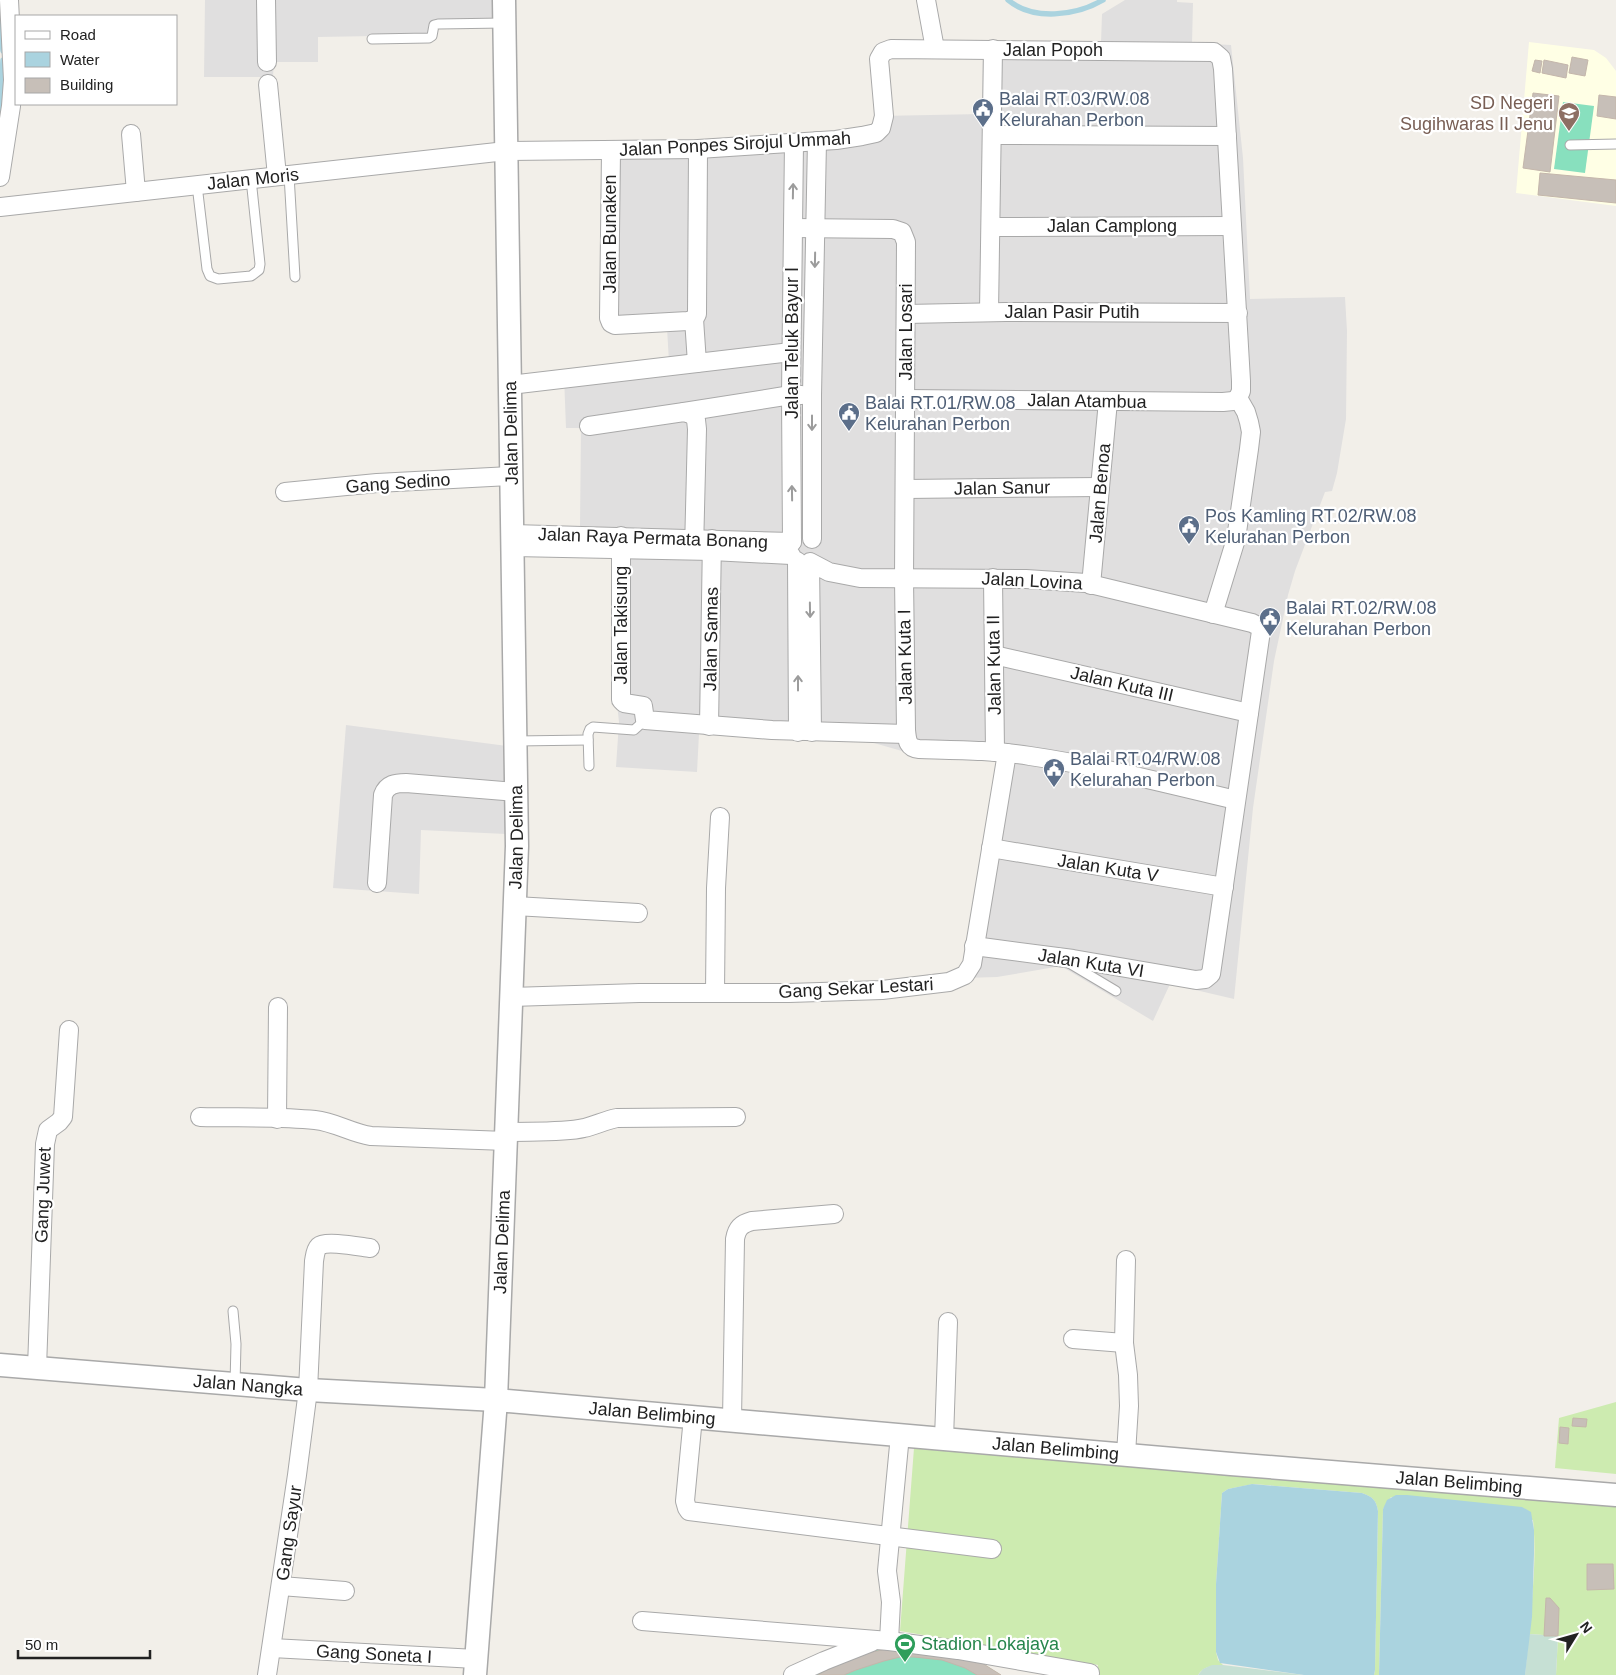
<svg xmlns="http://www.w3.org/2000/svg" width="1616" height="1675" font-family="Helvetica,sans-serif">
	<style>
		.residential { fill: #e0dfdf }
		.education { fill: #ffffe5 }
		.grass { fill: #cdebb0 }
		.wetland { fill: #c6e0d4 }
		.pitch { fill: #88e0be }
		.water { fill: #aad3df }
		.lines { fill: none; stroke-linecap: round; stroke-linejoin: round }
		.stream { stroke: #aad3df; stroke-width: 5.5 }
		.building { fill: #c7bfb8; stroke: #c4b6ab }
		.service-casing { stroke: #a9a9a9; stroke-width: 11 }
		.minor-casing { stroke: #a9a9a9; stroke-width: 20 }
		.tertiary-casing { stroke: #a9a9a9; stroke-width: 25 }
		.service { stroke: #fff; stroke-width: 9 }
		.minor { stroke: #fff; stroke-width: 18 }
		.tertiary { stroke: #fff; stroke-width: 22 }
		.oneway { stroke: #9c9c9c }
		.labels { text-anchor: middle; stroke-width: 4.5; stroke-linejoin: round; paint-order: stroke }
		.street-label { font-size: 18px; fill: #222; stroke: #fff }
		.service-label { font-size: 18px; fill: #4e5e75; stroke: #fff; text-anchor: start }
		.education-label { font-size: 18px; fill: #785e54; stroke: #fff; text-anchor: end }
		.leisure-label { font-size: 18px; fill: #27864d; stroke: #fff; text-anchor: start }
	</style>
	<rect width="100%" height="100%" fill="#f2efe9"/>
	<g class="residential">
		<path d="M205 0H498L499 19 431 22V35L318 37V62H274L273 77H204Z"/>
		<path d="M1125 0H1177V2L1193 3 1192 43 1231 45 1243 158 1250 299 1345 297 1347 331 1346 419 1337 473 1332 491 1325 492 1295 571 1288 595 1274 661 1253 808 1234 999 1170 984 1153 1021 1061 966 997 977 963 978 1001 760 909 753 874 743 849 740 699 734 697 772 616 767 619 722 616 695V556L580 527 581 428H566L564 376 669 362 667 328 605 330 606 145 797 137 872 127 879 116 982 114 983 41 1101 43 1102 14Z"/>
		<path d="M346 725 507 746 506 834 421 830 419 894 333 888Z"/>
	</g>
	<path class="education" d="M1529 42 1594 50 1606 58 1616 71V206L1516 193Z"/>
	<g class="grass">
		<path d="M1616 1402V1474L1555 1468 1559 1418Z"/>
		<path d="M914 1448 1013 1452 1616 1504V1675H1556L1558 1636 1529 1634C1532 1597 1537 1558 1533 1520L1391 1497 1383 1509 1379 1675H1374L1375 1670 1378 1511C1376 1500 1373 1497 1362 1493L1253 1484 1228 1489 1222 1493 1216 1584V1652L1218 1660 1223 1665C1214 1665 1203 1666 1198 1675H1096L1098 1665 900 1631Z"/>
	</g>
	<g class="wetland">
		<path d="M1529 1634 1558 1636 1556 1675H1525Z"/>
		<path d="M1212 1665H1223L1304 1675H1198L1203 1669Z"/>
	</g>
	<g class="pitch">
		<path d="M1563 102 1594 106 1585 173 1554 169Z"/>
		<path d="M869 1645 974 1658 1001 1675H801Z"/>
	</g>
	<g class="water">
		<path d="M1252 1484 1362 1493C1373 1497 1376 1500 1378 1511L1375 1670 1374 1675H1304L1220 1663 1216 1652V1584L1222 1493 1228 1489Z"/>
		<path d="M1396 1495H1407L1522 1507 1531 1512 1534 1530V1553L1532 1617 1525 1675H1379L1383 1509 1387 1500Z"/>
	</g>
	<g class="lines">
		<g class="stream">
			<path d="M1008 0C1033 21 1076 16 1103 0"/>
			<path d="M0 21 3 51"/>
			<path d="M0 109 3 60"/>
		</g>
	</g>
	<g class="building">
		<path d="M1572 57 1588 60 1585 76 1569 73Z"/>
		<path d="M1535 60 1542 61 1540 73 1532 71Z"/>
		<path d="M1544 60 1568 65 1566 78 1542 73Z"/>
		<path d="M1533 93 1559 96 1550 172 1523 168Z"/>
		<path d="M1599 95 1616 97V119L1597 116Z"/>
		<path d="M1540 173 1616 180V203L1538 195Z"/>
		<path d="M1573 1418 1587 1419 1586 1427 1572 1426Z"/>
		<path d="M1560 1427 1569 1428 1568 1444 1559 1443Z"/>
		<path d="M1587 1564H1613L1614 1589 1587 1590Z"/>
		<path d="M1546 1598H1550L1559 1608 1558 1636H1544Z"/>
		<path d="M887 1649 974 1658 1001 1675H977L965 1668 942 1660 914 1657H900L884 1661 856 1670 844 1675H818L833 1667 867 1653Z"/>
	</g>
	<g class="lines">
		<g class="service-casing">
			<g id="service">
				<path d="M372 39 429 38 432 36 434 25 438 24 504 23"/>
				<path d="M1570 145 1616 144"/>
				<path d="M289 175 295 277"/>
				<path d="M197 185 207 269 210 276 218 279 251 276 259 270 260 264 251 179"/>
				<path d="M516 741 588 740"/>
				<path d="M589 766 588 734 590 729 593 727 634 730 645 720"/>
				<path d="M1069 963 1116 991"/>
				<path d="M233 1311 236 1344 235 1384"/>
			</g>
		</g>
		<g class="minor-casing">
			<g id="minor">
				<path d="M266 0 267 62"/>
				<path d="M926 0 935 49"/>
				<path d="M268 84 277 176"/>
				<path d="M131 134 136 192"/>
				<path d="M992 135 1227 136"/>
				<path d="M611 151 609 318 611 323 615 325 688 321 694 319 697 314 698 149"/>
				<path d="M0 177 11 106 13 80 9 0"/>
				<path d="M0 207 506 151 698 149 836 140 862 136 876 133 881 128 884 116 879 59 883 52 891 49 1214 52 1221 58 1223 69 1241 381V391L1238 398"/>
				<path d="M991 227 1232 226"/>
				<path d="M793 228 893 229 902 232 906 242 904 579 906 730C907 741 908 748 919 749 956 750 993 750 1030 756 1099 766 1168 784 1236 800"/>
				<path d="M989 312 993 49"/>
				<path d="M906 314 1006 312 1238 313"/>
				<path d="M694 319 697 363"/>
				<path d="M510 385 791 352"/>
				<path d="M905 399 1223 402 1233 401 1238 398"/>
				<path d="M684 412 791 395H802"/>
				<path d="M589 426 684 412 693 415 696 420 697 429 694 550"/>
				<path d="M905 489 1100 487"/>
				<path d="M285 492 377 483 512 476"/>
				<path d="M513 534 792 542"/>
				<path d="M621 536V700L624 703 643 706 645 720 772 730 906 734"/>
				<path d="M812 539V395L817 141"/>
				<path d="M792 542 791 395 794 143"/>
				<path d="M513 547 712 551 791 555"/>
				<path d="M797 561 798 732"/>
				<path d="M993 578 995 752"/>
				<path d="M1091 585 1108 401"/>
				<path d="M1213 614 1236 539 1249 449 1251 432 1249 422 1246 412 1238 398"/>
				<path d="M994 655 1249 713"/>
				<path d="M709 726 712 539"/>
				<path d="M812 732 810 562 829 572 860 578 1026 579 1086 583 1252 623 1260 627 1261 631 1211 974 1205 979 1196 980 1073 959 974 946"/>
				<path d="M991 848 1224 887"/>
				<path d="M377 883 383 795C387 784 396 783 406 783L516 792"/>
				<path d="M515 906 638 913"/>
				<path d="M715 993 716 888 720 817"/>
				<path d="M511 997 639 993H789L882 990 949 982 965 975 972 964 1007 753"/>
				<path d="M200 1117C237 1118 279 1116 315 1120 335 1122 351 1133 371 1136L506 1141"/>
				<path d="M277 1119 278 1007"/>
				<path d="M506 1132C529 1131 562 1133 584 1128 595 1126 605 1120 617 1118L736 1117"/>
				<path d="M1126 1260 1124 1343 1128 1375 1129 1406 1126 1454"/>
				<path d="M1073 1339 1124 1343"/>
				<path d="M37 1368 45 1144 48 1130 59 1122 63 1117 69 1030"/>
				<path d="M693 1417 685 1501 687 1508 689 1511 992 1549"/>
				<path d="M732 1420 735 1239C737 1228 741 1224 752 1221L834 1214"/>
				<path d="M944 1439 948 1322"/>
				<path d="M281 1586 345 1591"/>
				<path d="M642 1621 889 1641 958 1650 1090 1673"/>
				<path d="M889 1641 891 1602 887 1571 900 1435"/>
				<path d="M272 1648 476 1659"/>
				<path d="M267 1675 297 1475 308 1390 314 1261C315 1256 315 1250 319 1246 325 1240 361 1247 370 1248"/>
				<path d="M793 1675 824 1661 872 1642"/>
			</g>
		</g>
		<g class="tertiary-casing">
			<g id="tertiary">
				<path id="s1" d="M0 1365 308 1390 496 1400 1231 1464 1616 1495"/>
				<path id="s2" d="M475 1675 496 1400 517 846 504 0"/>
			</g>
		</g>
		<use href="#service" class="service"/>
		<use href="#minor" class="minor"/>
		<use href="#tertiary" class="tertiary"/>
	</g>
	<defs><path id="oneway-shaft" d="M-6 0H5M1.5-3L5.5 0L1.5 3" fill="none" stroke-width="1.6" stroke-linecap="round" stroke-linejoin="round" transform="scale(1.25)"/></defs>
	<g class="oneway">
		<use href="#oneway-shaft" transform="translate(793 191) rotate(-89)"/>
		<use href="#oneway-shaft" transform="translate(815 260) rotate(91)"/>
		<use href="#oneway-shaft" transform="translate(812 423) rotate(90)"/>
		<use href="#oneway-shaft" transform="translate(792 493) rotate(-91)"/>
		<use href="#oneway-shaft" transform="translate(810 610) rotate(89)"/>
		<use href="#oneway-shaft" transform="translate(798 683) rotate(-90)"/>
	</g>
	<defs>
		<g id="civic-pin" transform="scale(1.125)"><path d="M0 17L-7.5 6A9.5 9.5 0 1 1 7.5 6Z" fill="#5c6f8a" stroke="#fff"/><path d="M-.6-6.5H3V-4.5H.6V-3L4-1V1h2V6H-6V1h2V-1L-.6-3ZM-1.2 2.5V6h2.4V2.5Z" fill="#fff"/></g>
		<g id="school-pin" transform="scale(1.125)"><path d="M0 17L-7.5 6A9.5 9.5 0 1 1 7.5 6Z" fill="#8d6e63" stroke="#fff"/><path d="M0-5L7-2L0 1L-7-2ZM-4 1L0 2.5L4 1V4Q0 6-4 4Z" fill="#fff"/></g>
		<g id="stadium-pin" transform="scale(1.125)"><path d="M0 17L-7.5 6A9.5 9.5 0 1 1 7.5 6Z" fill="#2e9e5b" stroke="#fff"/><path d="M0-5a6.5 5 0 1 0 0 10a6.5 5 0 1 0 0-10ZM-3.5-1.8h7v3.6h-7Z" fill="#fff"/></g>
	</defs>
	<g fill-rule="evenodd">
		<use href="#civic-pin" x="983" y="109"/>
		<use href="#school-pin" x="1569" y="113"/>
		<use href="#civic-pin" x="849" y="413"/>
		<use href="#civic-pin" x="1189" y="526"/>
		<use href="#civic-pin" x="1270" y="618"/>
		<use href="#civic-pin" x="1054" y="769"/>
		<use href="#stadium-pin" x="905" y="1644"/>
	</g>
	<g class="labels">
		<g class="street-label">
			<text x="1053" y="56">Jalan Popoh</text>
			<text transform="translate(735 144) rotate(-3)" y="6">Jalan Ponpes Sirojul Ummah</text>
			<text transform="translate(253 179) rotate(-6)" y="6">Jalan Moris</text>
			<text x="1112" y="232">Jalan Camplong</text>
			<text transform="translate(610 234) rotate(-90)" y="6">Jalan Bunaken</text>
			<text x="1072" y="318">Jalan Pasir Putih</text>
			<text transform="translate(906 332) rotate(-90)" y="6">Jalan Losari</text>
			<text transform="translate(792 343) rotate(-90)" y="6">Jalan Teluk Bayur I</text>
			<text transform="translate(1087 401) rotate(1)" y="6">Jalan Atambua</text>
			<text transform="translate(511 433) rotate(-91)" y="6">Jalan Delima</text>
			<text transform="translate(398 483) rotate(-4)" y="6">Gang Sedino</text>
			<text transform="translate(1002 488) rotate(-1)" y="6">Jalan Sanur</text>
			<text transform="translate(1100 493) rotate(-85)" y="6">Jalan Benoa</text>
			<text transform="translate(653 538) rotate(2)" y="6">Jalan Raya Permata Bonang</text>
			<text transform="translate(1032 581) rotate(3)" y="6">Jalan Lovina</text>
			<text transform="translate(621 625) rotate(-90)" y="6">Jalan Takisung</text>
			<text transform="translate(711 639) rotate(-89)" y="6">Jalan Samas</text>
			<text transform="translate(905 657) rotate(-91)" y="6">Jalan Kuta I</text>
			<text transform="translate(994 665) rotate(-91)" y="6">Jalan Kuta II</text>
			<text transform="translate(1122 684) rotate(13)" y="6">Jalan Kuta III</text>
			<text dy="6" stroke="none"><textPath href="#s2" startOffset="839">Jalan Delima</textPath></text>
			<text transform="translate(1108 868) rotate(9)" y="6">Jalan Kuta V</text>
			<text transform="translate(1091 963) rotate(9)" y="6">Jalan Kuta VI</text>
			<text transform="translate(856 988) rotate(-3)" y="6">Gang Sekar Lestari</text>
			<text transform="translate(43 1195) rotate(-88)" y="6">Gang Juwet</text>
			<text dy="6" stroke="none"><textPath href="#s2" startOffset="434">Jalan Delima</textPath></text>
			<text dy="6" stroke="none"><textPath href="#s1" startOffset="249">Jalan Nangka</textPath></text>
			<text dy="6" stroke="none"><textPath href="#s1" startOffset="654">Jalan Belimbing</textPath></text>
			<text dy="6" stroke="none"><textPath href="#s1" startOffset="1059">Jalan Belimbing</textPath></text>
			<text dy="6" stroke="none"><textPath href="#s1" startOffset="1464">Jalan Belimbing</textPath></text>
			<text transform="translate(289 1533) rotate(-82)" y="6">Gang Sayur</text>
			<text transform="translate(374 1654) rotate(3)" y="6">Gang Soneta I</text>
		</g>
		<g class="service-label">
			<text x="999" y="105">Balai RT.03/RW.08<tspan x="999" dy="21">Kelurahan Perbon</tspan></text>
			<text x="865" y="409">Balai RT.01/RW.08<tspan x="865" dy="21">Kelurahan Perbon</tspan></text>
			<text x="1205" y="522">Pos Kamling RT.02/RW.08<tspan x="1205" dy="21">Kelurahan Perbon</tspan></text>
			<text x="1286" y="614">Balai RT.02/RW.08<tspan x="1286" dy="21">Kelurahan Perbon</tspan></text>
			<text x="1070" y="765">Balai RT.04/RW.08<tspan x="1070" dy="21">Kelurahan Perbon</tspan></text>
		</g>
		<g class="education-label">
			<text x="1553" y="109">SD Negeri<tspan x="1553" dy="21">Sugihwaras II Jenu</tspan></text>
		</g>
		<g class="leisure-label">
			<text x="921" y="1650">Stadion Lokajaya</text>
		</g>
	</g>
	<rect x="15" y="15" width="162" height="90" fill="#ffffff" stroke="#a7a7a7"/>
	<rect x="25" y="31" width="25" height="8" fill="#ffffff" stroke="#a7a7a7"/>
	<text x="60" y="40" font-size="15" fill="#222222">Road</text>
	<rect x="25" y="52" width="25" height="15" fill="#aad3df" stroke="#a7a7a7"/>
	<text x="60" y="65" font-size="15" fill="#222222">Water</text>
	<rect x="25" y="78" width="25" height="15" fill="#c7bfb8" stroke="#a7a7a7"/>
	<text x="60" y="90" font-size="15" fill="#222222">Building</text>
	<g transform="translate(1576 1635) rotate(53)" stroke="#ffffff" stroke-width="4" paint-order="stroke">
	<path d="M0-4L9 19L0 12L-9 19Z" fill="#222222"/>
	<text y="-8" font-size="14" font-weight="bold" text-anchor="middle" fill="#222222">N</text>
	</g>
	<path d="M18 1650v8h132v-8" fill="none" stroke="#222222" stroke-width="2.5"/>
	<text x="25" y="1650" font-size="15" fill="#222222" stroke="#ffffff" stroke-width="4" paint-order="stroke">50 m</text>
</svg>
